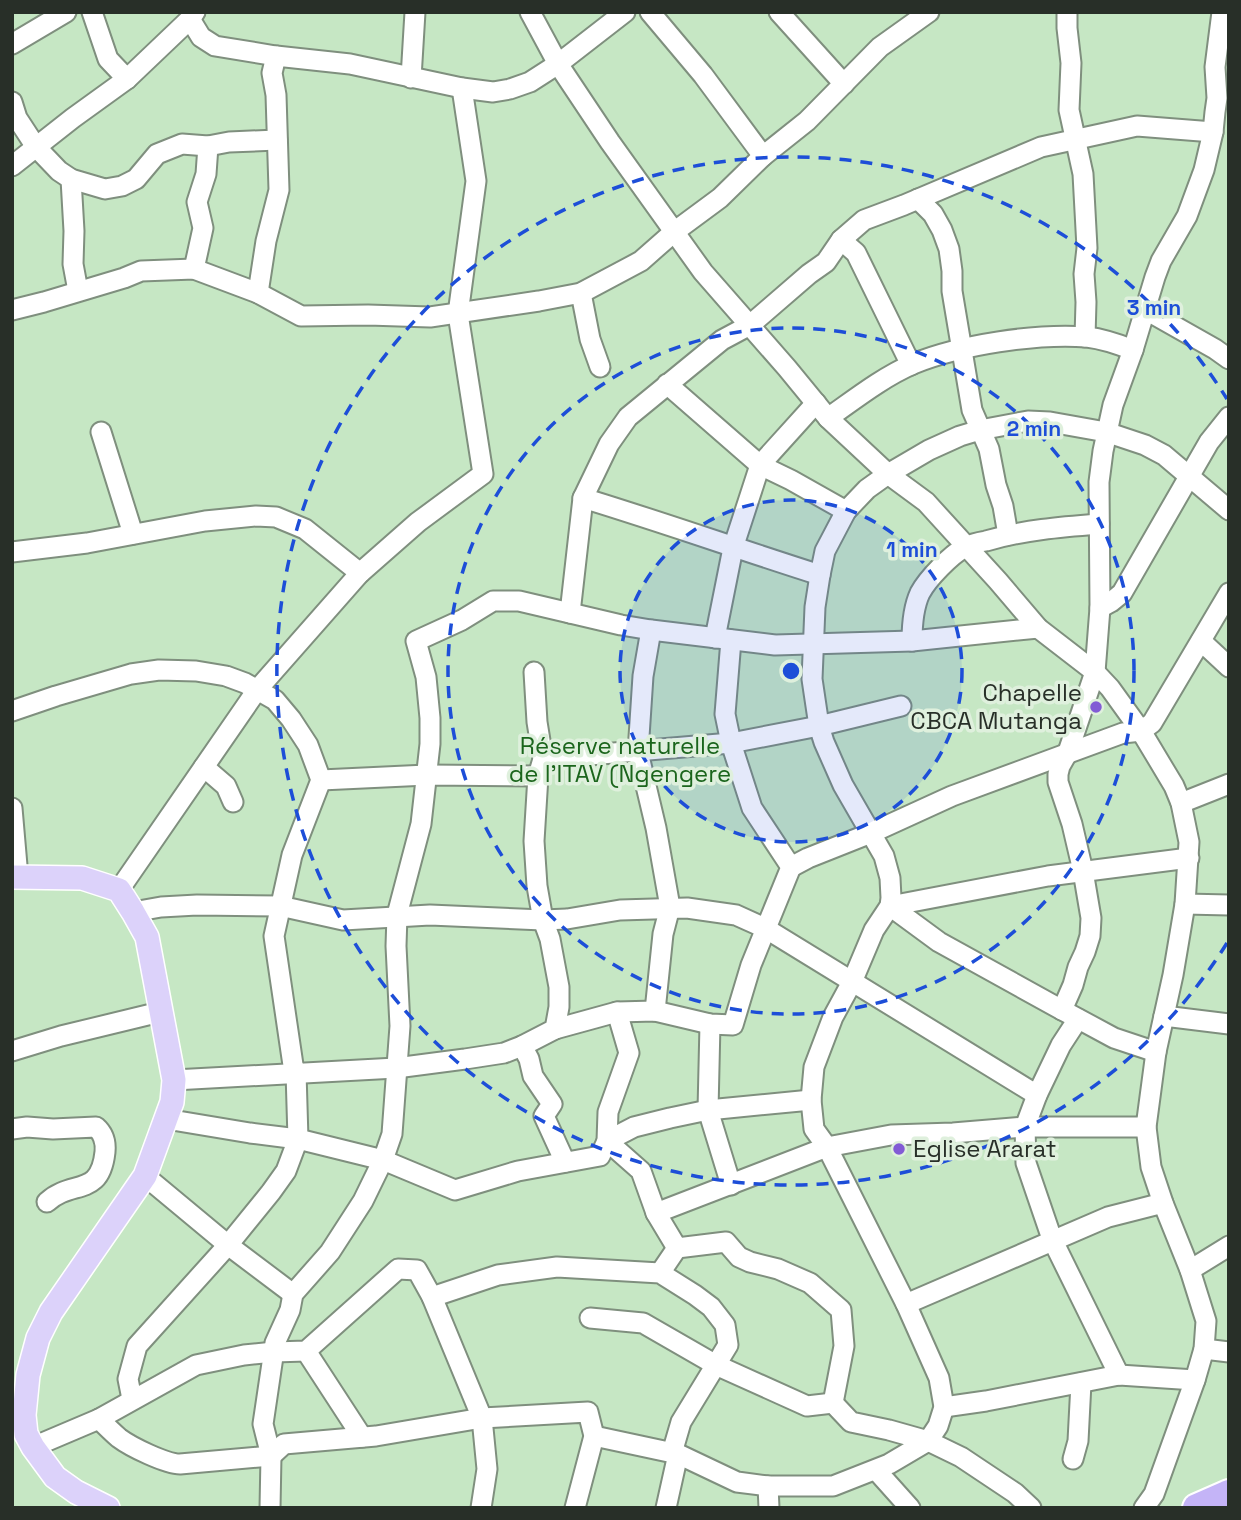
<svg xmlns="http://www.w3.org/2000/svg" width="1241" height="1520" font-family="'Space Grotesk',sans-serif">
	<style>
		.green { fill: #c6e7c4 }
		.lines { fill: none; stroke-linecap: round; stroke-linejoin: round }
		.minor-casing { stroke: #7f8f7e; stroke-width: 23 }
		.major-casing { stroke: #fff; stroke-width: 26 }
		.highway-casing { stroke: #fff; stroke-width: 32 }
		.minor { stroke: #fff; stroke-width: 19 }
		.major { stroke: #dcd2fa; stroke-width: 23 }
		.highway { stroke: #c4b4f7; stroke-width: 28 }
		.ring { fill: none; stroke: #1d4ed8; stroke-width: 3.5; stroke-dasharray: 12 9 }
		.poi-dot { fill: #825bd5; stroke: #dff0dd; stroke-width: 2.5 }
		.labels { text-anchor: middle; stroke-width: 7; stroke-linejoin: round; paint-order: stroke }
		.poi-label { font-size: 24px; fill: #282f28; stroke: #dff0dd; text-anchor: end }
		.park-label { font-size: 24px; fill: #1b651c; stroke: #dff0dd }
		.centre { fill: #1d4ed8; stroke: #dff0dd; stroke-width: 3.5 }
		.ring-label { font-size: 21px; text-anchor: middle; font-weight: bold; fill: #1d4ed8; stroke: #dff0dd; stroke-width: 7; stroke-linejoin: round; paint-order: stroke }
	</style>
	<rect width="100%" height="100%" fill="#dff0dd"/>
	<rect class="green" x="12" y="12" width="1217" height="1496"/>
	<g class="lines">
		<g class="minor-casing">
			<g id="minor">
				<path d="M92 12 108 59 127 79"/>
				<path d="M530 12 558 64 610 142 703 272 787 368 828 418 888 474 926 502 998 581 1038 628 1095 672 1110 688 1141 731 1174 786 1181 803 1189 842 1185 904 1173 975 1156 1052 1146 1127 1151 1167 1163 1203 1190 1270 1206 1321 1204 1349 1195 1380 1154 1494 1144 1508"/>
				<path d="M650 12 703 75 763 156"/>
				<path d="M779 12 844 84"/>
				<path d="M1067 12V28L1071 63 1069 110 1083 174 1087 248 1084 274 1086 302 1085 337"/>
				<path d="M190 19 201 37 215 46 276 56 350 64 462 88 493 92 510 89 530 82 558 64 625 12"/>
				<path d="M12 44 66 12"/>
				<path d="M411 78 415 12"/>
				<path d="M12 102 17 118 36 147 59 171 71 179 105 189 122 186 136 179 157 154 182 144 208 146 229 142 277 140"/>
				<path d="M12 166 73 118 127 79 190 19 195 12"/>
				<path d="M71 179 74 231 73 264 78 291"/>
				<path d="M918 199 933 214 942 230 949 249 952 271V291L972 410 989 449 996 485 1003 506 1008 535"/>
				<path d="M841 240 856 253 911 365"/>
				<path d="M194 269 203 228 197 202 206 174 208 146"/>
				<path d="M258 293 266 241 279 190 276 95 272 73 276 56"/>
				<path d="M581 293 590 339 600 367"/>
				<path d="M12 310 44 302 124 278 141 271 194 269 258 293 301 316 368 315 430 317 539 301 581 293 641 261 674 232 720 198 763 156 807 121 880 47 929 12"/>
				<path d="M1146 310 1215 349 1229 359"/>
				<path d="M667 384 760 465 791 480 846 511"/>
				<path d="M828 418C855 399 883 377 913 364 959 345 1037 333 1087 337 1103 339 1118 344 1133 350"/>
				<path d="M101 432 133 534"/>
				<path d="M583 498C662 522 741 550 820 575"/>
				<path d="M12 552 87 543 205 521 256 516 276 517 305 529 360 573"/>
				<path d="M1100 608 1111 602 1122 593 1209 442 1229 417"/>
				<path d="M570 613 583 498 609 444 628 417 722 340 750 325 809 274 826 262 841 240 864 220 904 205 1041 147 1137 126 1213 132"/>
				<path d="M651 630 643 676 638 752 656 828 670 907 663 934 655 1011"/>
				<path d="M715 638 733 548 760 465 816 403"/>
				<path d="M912 641C912 625 913 608 920 593 928 578 951 555 965 547 971 544 980 542 986 541 1024 530 1060 527 1099 524"/>
				<path d="M1201 641 1229 667"/>
				<path d="M12 711 56 696 131 674 159 670 196 671 226 676 245 683 275 700 291 719 308 745 321 780 292 855 274 936 293 1065 296 1072 298 1139 286 1171 271 1192 228 1245 137 1346 128 1379 132 1399"/>
				<path d="M543 759 731 743 819 726 901 706"/>
				<path d="M204 767 226 786 233 802"/>
				<path d="M321 780 427 775 538 776"/>
				<path d="M1181 803 1229 784"/>
				<path d="M12 808 18 877"/>
				<path d="M791 867 808 858 871 833 952 796 1123 733 1141 731 1152 723 1229 593"/>
				<path d="M119 890 257 690 360 573 418 522 483 474 458 314 476 181 462 88"/>
				<path d="M1185 904 1229 905"/>
				<path d="M890 906 939 942 1062 1010 1114 1038 1156 1052"/>
				<path d="M890 906 1048 876 1189 858"/>
				<path d="M133 912 161 907 197 905 280 906 343 920 430 915 543 920 567 919 620 910 687 908 736 915 765 928 1037 1095"/>
				<path d="M1062 1010 1073 985 1078 967 1085 952 1090 936 1091 918 1083 871 1072 824 1058 782V774L1060 766 1068 752 1095 672 1100 608 1099 482 1103 451 1113 405 1133 350 1155 277 1161 261 1187 216 1204 170 1213 132 1215 112 1217 98 1215 67 1222 12"/>
				<path d="M1164 1016 1229 1024"/>
				<path d="M1078 1019 1061 1045 1037 1095 1025 1127 1026 1163 1052 1239 1119 1375"/>
				<path d="M710 1024 708 1110 731 1185"/>
				<path d="M555 1029 617 1012 655 1011 710 1024 733 1025 751 965 791 867 752 808 731 743 725 714 731 640"/>
				<path d="M522 1046 529 1059 533 1076 552 1104 544 1116 565 1162"/>
				<path d="M12 1051 61 1036 160 1012"/>
				<path d="M174 1080 396 1068 465 1059 504 1053 522 1046 555 1029 559 1007V987L550 939 543 920 537 886 534 841 538 776 543 759 537 722 534 672"/>
				<path d="M166 1119 250 1133 298 1139 383 1160 455 1190 518 1171 600 1156 607 1141 608 1112 629 1053 617 1012"/>
				<path d="M12 1129 27 1127 53 1129 96 1127C104 1134 106 1142 105 1152 100 1198 72 1179 47 1202"/>
				<path d="M607 1141 634 1127 670 1118 708 1110 811 1100"/>
				<path d="M607 1141 641 1171 656 1213 677 1248"/>
				<path d="M145 1176 228 1245 293 1294"/>
				<path d="M656 1213 827 1147 891 1135 953 1133 1025 1127H1146"/>
				<path d="M1190 1270 1229 1246"/>
				<path d="M660 1273 677 1248 726 1242 739 1257 750 1262 778 1269 810 1283 841 1310 844 1346 833 1403"/>
				<path d="M432 1297 498 1275 557 1267 660 1273 695 1295 711 1307 725 1325 728 1345 681 1422 672 1453"/>
				<path d="M906 1304 1108 1217 1163 1203"/>
				<path d="M590 1318 643 1323 716 1365 807 1406 833 1403"/>
				<path d="M1204 1349 1229 1352"/>
				<path d="M306 1351 362 1437"/>
				<path d="M833 1403 851 1422 889 1430 928 1441 961 1457 1015 1493 1031 1508"/>
				<path d="M944 1407 986 1401 1119 1375 1195 1380"/>
				<path d="M99 1419C105 1425 112 1432 119 1438 131 1447 166 1464 180 1464L271 1456 284 1444 376 1436 482 1418 588 1412 594 1436 575 1508"/>
				<path d="M594 1436 678 1454 737 1482 768 1486H833L889 1464 928 1441 938 1426 944 1407 939 1378 906 1304 827 1147 814 1129 811 1100 814 1067 833 1017 852 982 874 930 890 906 891 898 890 878 884 856 843 785 824 742 819 726 812 679 815 607 820 575 825 551 846 511 867 489 888 474 929 450 960 436 980 430 1028 421 1050 422 1106 432 1145 445 1164 455 1229 510"/>
				<path d="M33 1447 99 1419 196 1365 244 1355 274 1352 306 1351 398 1269 417 1270 432 1297 482 1418 487 1469 481 1508"/>
				<path d="M1073 1459 1078 1441 1081 1383"/>
				<path d="M876 1470 910 1508"/>
				<path d="M768 1486 769 1508"/>
				<path d="M270 1508 271 1456 263 1424 275 1343 290 1310 293 1294 330 1252 363 1201 383 1160 392 1134 400 1026 396 946 397 915 421 824 430 744V718L426 677 416 641 462 620 493 601H519L621 625 651 630 775 645 912 641 1038 628"/>
				<path d="M666 1508 678 1454"/>
			</g>
		</g>
		<g class="major-casing">
			<path id="major" d="M12 877 82 878 119 890 133 912 147 937 174 1080 172 1102 145 1176 51 1312 38 1338 28 1375 24 1415 26 1434 33 1447 55 1477 76 1492 108 1508"/>
		</g>
		<g class="highway-casing">
			<path id="highway" d="M1197 1508 1229 1494"/>
		</g>
		<use href="#minor" class="minor"/>
		<use href="#major" class="major"/>
		<use href="#highway" class="highway"/>
	</g>
	<circle cx="791" cy="671" r="171" fill="#1d4ed8" fill-opacity=".12"/>
	<g class="ring">
		<circle cx="791" cy="671" r="171"/>
		<circle cx="791" cy="671" r="343"/>
		<path d="M1227 943A514 514 0 1 1 1227 399"/>
	</g>
	<g class="poi-dot">
		<circle cx="1096" cy="707" r="7"/>
		<circle cx="899" cy="1149" r="7"/>
	</g>
	<g class="labels">
		<g class="poi-label">
			<text x="1082" y="701">Chapelle<tspan x="1082" dy="28">CBCA Mutanga</tspan></text>
			<text x="913" y="1157" text-anchor="start">Eglise Ararat</text>
		</g>
		<g class="park-label">
			<text x="620" y="754">Réserve naturelle<tspan x="620" dy="28">de l'ITAV (Ngengere</tspan></text>
		</g>
	</g>
	<circle cx="791" cy="671" r="10" class="centre"/>
	<g class="ring-label">
		<text x="1154" y="315">3 min</text>
		<text x="1034" y="436">2 min</text>
		<text x="912" y="557">1 min</text>
	</g>
	<rect width="1241" height="1520" fill="none" stroke="#282f28" stroke-width="28"/>
</svg>
